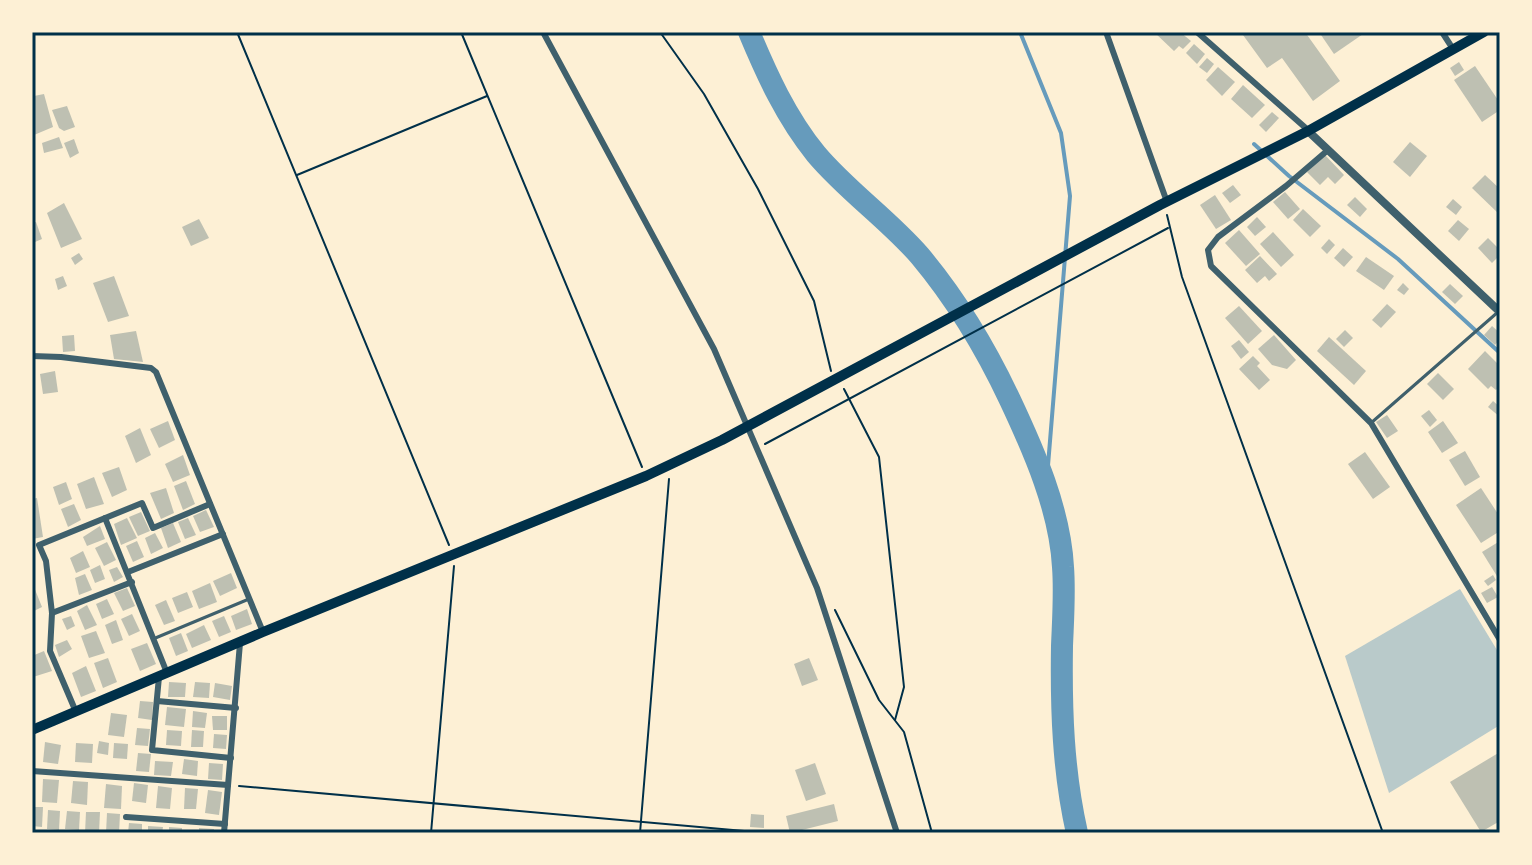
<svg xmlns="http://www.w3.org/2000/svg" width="1532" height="865" font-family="Merriweather,serif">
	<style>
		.green { fill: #b9caca }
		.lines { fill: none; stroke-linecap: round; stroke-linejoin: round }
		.stream { stroke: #669bbc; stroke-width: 4 }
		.river { stroke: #669bbc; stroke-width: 22 }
		.building { fill: #bec0b2 }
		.path { stroke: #003049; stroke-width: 2 }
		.service { stroke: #3f606c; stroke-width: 3 }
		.minor { stroke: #3f606c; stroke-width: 6 }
		.tertiary { stroke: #3f606c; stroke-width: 8 }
		.primary { stroke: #003049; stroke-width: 10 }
		.neatline { fill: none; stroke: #003049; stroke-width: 3 }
	</style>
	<rect width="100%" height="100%" fill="#fdf0d5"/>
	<path class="green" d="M1460 589 1500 655V725L1389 793 1345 656Z"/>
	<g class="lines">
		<g class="stream">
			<path d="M1020 32 1061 133 1070 196 1046 490"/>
			<path d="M1254 144 1289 176 1398 259 1500 353"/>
		</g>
		<path class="river" d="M749 32C767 75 786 117 816 154 847 191 888 219 920 256 956 299 986 349 1010 400 1034 451 1060 510 1063 567 1065 593 1063 620 1062 646 1061 709 1063 771 1077 833"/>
	</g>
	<g class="building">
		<path d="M1154 32H1180L1191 41 1183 49 1179 46 1174 51Z"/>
		<path d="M1247 32H1305L1340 81 1313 101 1282 58 1267 68 1243 35Z"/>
		<path d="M1319 32H1366L1334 54Z"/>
		<path d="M1194 44 1205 54 1197 64 1186 53Z"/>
		<path d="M1207 58 1214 64 1207 73 1199 67Z"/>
		<path d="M1459 62 1464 70 1455 76 1450 68Z"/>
		<path d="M1475 66 1500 103V110L1482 122 1454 80Z"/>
		<path d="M1218 67 1235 82 1222 96 1206 80Z"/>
		<path d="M1243 85 1265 105 1252 118 1231 99Z"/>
		<path d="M44 94 53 127 34 135 32 102 34 96Z"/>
		<path d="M67 106 75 127 64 131 59 128 52 110Z"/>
		<path d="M1272 112 1279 118 1266 132 1259 125Z"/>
		<path d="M59 137 63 148 44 153 42 143Z"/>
		<path d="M74 139 79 153 70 158 64 143Z"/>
		<path d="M1410 142 1427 156 1410 177 1393 162Z"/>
		<path d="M1325 155 1344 175 1335 184 1328 177 1320 185 1307 172Z"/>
		<path d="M1485 175 1500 189V215L1472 188Z"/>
		<path d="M1233 185 1241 195 1230 203 1222 193Z"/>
		<path d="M1285 192 1300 209 1288 219 1273 202Z"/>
		<path d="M1215 195 1231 220 1216 229 1200 205Z"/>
		<path d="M1355 197 1367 209 1360 217 1347 205Z"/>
		<path d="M1453 199 1462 207 1456 215 1446 207Z"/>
		<path d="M64 203 82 239 61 248 47 213Z"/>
		<path d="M1303 209 1321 226 1310 237 1293 220Z"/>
		<path d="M1257 217 1266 227 1255 236 1247 227Z"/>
		<path d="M199 219 209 238 191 246 182 227Z"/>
		<path d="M1458 220 1469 229 1459 241 1448 231Z"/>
		<path d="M36 222 42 239 35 242 32 223Z"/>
		<path d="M1239 230 1260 254 1246 266 1225 243Z"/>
		<path d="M1273 232 1294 255 1281 267 1260 244Z"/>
		<path d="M1488 238 1500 250V255L1492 263 1478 248Z"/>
		<path d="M1329 239 1335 245 1327 254 1321 248Z"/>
		<path d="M1343 248 1353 257 1344 267 1334 258Z"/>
		<path d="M79 253 83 259 75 265 71 258Z"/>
		<path d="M1260 256 1277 274 1269 281 1265 276 1257 283 1245 270Z"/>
		<path d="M1366 257 1394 276 1384 290 1356 271Z"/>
		<path d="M63 276 67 286 58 290 55 279Z"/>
		<path d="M114 276 129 316 108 322 93 283Z"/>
		<path d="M1403 283 1409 289 1404 295 1397 290Z"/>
		<path d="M1450 284 1463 296 1455 304 1442 292Z"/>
		<path d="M1387 304 1396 312 1381 328 1372 320Z"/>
		<path d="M1239 306 1262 331 1248 344 1225 318Z"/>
		<path d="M1492 326 1500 333V339L1495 345 1484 335Z"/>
		<path d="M1345 330 1353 338 1344 347 1336 339Z"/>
		<path d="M136 331 143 362 114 359 110 335Z"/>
		<path d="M74 335 75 351 63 352 62 336Z"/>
		<path d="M1274 335 1296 360 1287 369 1272 365 1258 349Z"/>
		<path d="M1329 337 1366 371 1354 385 1317 351Z"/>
		<path d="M1239 340 1249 352 1241 359 1231 346Z"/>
		<path d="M1485 351 1500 366V386L1496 390 1491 386 1488 389 1468 369Z"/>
		<path d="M1253 356 1260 363 1257 366 1270 380 1259 390 1239 369Z"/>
		<path d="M55 371 58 392 43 394 40 374Z"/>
		<path d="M1438 373 1454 389 1443 400 1427 384Z"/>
		<path d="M1493 401 1500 407V417L1488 407Z"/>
		<path d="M1429 410 1437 420 1430 427 1421 416Z"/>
		<path d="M1387 415 1398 431 1387 438 1376 422Z"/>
		<path d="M168 421 175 440 159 448 150 429Z"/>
		<path d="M1443 421 1458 443 1442 453 1428 432Z"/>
		<path d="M140 428 151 455 136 463 125 436Z"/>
		<path d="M1465 451 1480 477 1465 486 1449 460Z"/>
		<path d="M1365 452 1390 487 1373 499 1348 464Z"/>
		<path d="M183 455 190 475 173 482 165 464Z"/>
		<path d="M119 467 127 490 112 497 102 473Z"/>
		<path d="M94 477 104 504 86 509 77 484Z"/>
		<path d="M186 481 195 504 183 510 174 486Z"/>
		<path d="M66 482 72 499 59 505 53 487Z"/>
		<path d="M166 488 174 513 161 519 150 493Z"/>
		<path d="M1481 488 1500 517V531L1481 543 1456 505Z"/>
		<path d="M37 498 43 537 32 539V499Z"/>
		<path d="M74 504 81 520 68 527 61 509Z"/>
		<path d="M206 510 214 527 200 532 193 516Z"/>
		<path d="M141 512 150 531 138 536 129 517Z"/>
		<path d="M127 518 137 538 121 545 114 524Z"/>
		<path d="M188 518 196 535 185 539 178 522Z"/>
		<path d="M173 523 181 542 168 548 161 528Z"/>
		<path d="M100 526 105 539 87 546 83 537Z"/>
		<path d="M155 533 163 548 151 554 145 538Z"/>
		<path d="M137 541 144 557 133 562 126 546Z"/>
		<path d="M1500 541V581L1482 552Z"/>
		<path d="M107 542 116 560 104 566 95 548Z"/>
		<path d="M83 551 90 567 76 573 70 558Z"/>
		<path d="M100 565 105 579 95 583 90 570Z"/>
		<path d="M117 567 123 577 114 582 109 570Z"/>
		<path d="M231 573 237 588 220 596 213 581Z"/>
		<path d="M85 574 92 590 79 595 75 578Z"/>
		<path d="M1493 575 1496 580 1488 586 1484 581Z"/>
		<path d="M32 582 42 607 32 612Z"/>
		<path d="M210 583 217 602 199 609 192 591Z"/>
		<path d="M1492 587 1498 597 1487 603 1481 593Z"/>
		<path d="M127 588 135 606 123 611 114 593Z"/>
		<path d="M187 592 193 607 178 613 172 598Z"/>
		<path d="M107 599 114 614 102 619 96 604Z"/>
		<path d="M166 600 175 621 164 625 155 605Z"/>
		<path d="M87 605 97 625 85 630 77 611Z"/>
		<path d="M247 609 252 624 236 630 231 616Z"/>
		<path d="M132 614 140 631 129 636 121 619Z"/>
		<path d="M71 616 75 626 67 630 62 619Z"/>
		<path d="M224 616 231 632 219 637 212 621Z"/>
		<path d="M116 620 123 640 112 644 105 625Z"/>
		<path d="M204 625 211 640 192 648 186 634Z"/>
		<path d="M96 631 105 653 89 658 81 636Z"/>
		<path d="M181 633 188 651 176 656 169 638Z"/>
		<path d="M67 640 72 649 59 657 55 645Z"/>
		<path d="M147 643 156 664 140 671 131 649Z"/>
		<path d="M44 651 52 671 33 677 32 656Z"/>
		<path d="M108 658 117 682 103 688 94 663Z"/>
		<path d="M809 658 818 680 802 686 794 664Z"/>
		<path d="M86 666 96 691 81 697 72 673Z"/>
		<path d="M169 682 186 683 185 697H168Z"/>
		<path d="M195 682 210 683 209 698 193 697Z"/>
		<path d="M215 683 232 686 230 700 213 697Z"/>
		<path d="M140 701 153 702 152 720 138 718Z"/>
		<path d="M167 707 186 709 184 727 165 725Z"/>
		<path d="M193 711 207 713 205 728 192 727Z"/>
		<path d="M111 713 127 715 124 737 108 735Z"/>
		<path d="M212 716H227V730H213Z"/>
		<path d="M137 728 150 729 148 746 135 745Z"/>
		<path d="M167 730 182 731 181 746 166 745Z"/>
		<path d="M192 730 204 731 203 747H191Z"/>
		<path d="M214 734 227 735 226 749 213 748Z"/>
		<path d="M99 741 109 743 108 755 97 753Z"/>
		<path d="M45 742 61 745 58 764 43 762Z"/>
		<path d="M76 743 93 744 92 763 75 762Z"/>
		<path d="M114 743 128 744 127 759 113 758Z"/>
		<path d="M1500 752V821L1481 832 1450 782Z"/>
		<path d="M138 753 151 754 149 772 136 771Z"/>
		<path d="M184 759 198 761 197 776 182 774Z"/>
		<path d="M155 761 173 762 171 776 154 775Z"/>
		<path d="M209 763 223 764 222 780 208 779Z"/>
		<path d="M815 763 826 794 806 801 795 770Z"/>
		<path d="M43 779 59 780 57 803 42 802Z"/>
		<path d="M73 781 88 782 87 805 71 803Z"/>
		<path d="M134 783 148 785 146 803 132 801Z"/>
		<path d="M106 784 122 786 121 809 104 808Z"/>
		<path d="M158 786 172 788 170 809 156 808Z"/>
		<path d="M185 788 198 789 196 809H184Z"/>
		<path d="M208 790 222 792 219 815 205 813Z"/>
		<path d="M834 804 838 821 790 833 786 816Z"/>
		<path d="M32 807H43L42 827 32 826Z"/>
		<path d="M48 810 60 811 59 830 47 829Z"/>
		<path d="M67 811 80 812 79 830 65 829Z"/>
		<path d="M86 812H100L99 833H85Z"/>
		<path d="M107 813 120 814 119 833H106Z"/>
		<path d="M751 814 764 815V828L750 827Z"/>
		<path d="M129 823 142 824V833H128Z"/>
		<path d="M148 826 163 827 162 833H148Z"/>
		<path d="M169 827 182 828V833H169Z"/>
		<path d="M199 828 214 829V833H199Z"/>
	</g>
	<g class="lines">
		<g class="path">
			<path d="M237 32 449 545"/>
			<path d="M461 32 642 467"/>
			<path d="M660 32 704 94 758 189 814 301 831 371"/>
			<path d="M297 175 487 96"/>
			<path d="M1167 215 1182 277 1383 833"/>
			<path d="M844 389 879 457 904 687 895 720"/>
			<path d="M765 444 1168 228"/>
			<path d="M835 610 879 700 904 732 932 833"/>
			<path d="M239 786 767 833"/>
			<path d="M431 833 454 566"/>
			<path d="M640 833 669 479"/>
		</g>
		<g class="service">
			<path d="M1371 423 1498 312"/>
			<path d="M153 639 249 599"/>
		</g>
		<g class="minor">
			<path d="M543 32 714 349 817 588 897 833"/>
			<path d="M1106 32 1167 202"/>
			<path d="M1197 32 1308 130"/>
			<path d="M1442 32 1453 49"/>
			<path d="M1328 150 1286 186 1218 237 1208 250 1211 266 1371 423 1500 640"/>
			<path d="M32 356 61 357 151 368 156 372 263 632"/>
			<path d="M105 518 167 673"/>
			<path d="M128 572 223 534"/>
			<path d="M52 613 132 582"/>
			<path d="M159 677 152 750 231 758"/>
			<path d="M157 701 236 708"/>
			<path d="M76 712 50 651 52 613 46 561 39 545 142 503 153 528 210 504"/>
			<path d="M32 771 228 785"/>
			<path d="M126 817 225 824"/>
			<path d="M224 833 240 643"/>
		</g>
		<path class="tertiary" d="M1308 131 1500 312"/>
		<path class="primary" d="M32 730 263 632 646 476 722 440 1160 205 1308 131 1484 32"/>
	</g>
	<rect width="1532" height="865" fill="none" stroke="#fdf0d5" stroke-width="68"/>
	<rect x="34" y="34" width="1464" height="797" class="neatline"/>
</svg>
